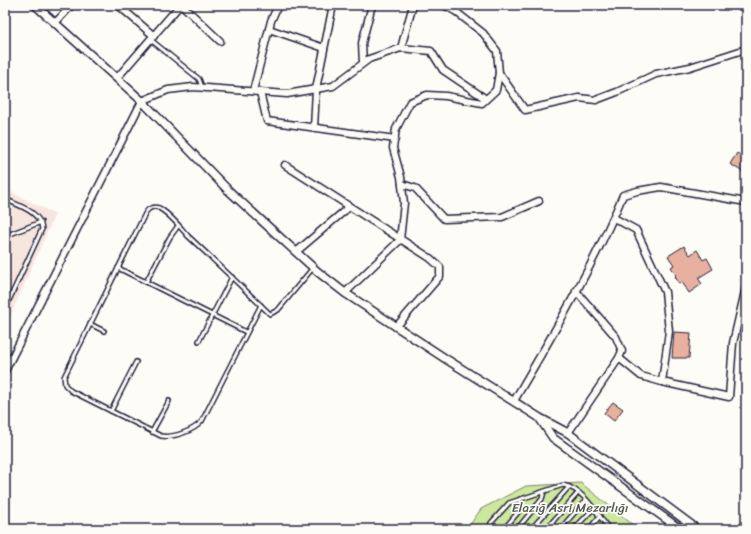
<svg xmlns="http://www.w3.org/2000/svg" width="751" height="534" font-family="Sriracha,sans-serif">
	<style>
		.built { fill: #f7e6dd }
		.green { fill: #cde79d; stroke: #78846c }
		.building { fill: #e8b19f; stroke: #22223b }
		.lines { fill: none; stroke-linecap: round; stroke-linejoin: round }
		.service-casing { stroke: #22223b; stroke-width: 6 }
		.minor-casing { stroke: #22223b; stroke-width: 9 }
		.tertiary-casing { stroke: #22223b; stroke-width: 10 }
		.service { stroke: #fdfcf7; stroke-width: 3 }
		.minor { stroke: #fdfcf7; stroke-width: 6 }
		.tertiary { stroke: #fdfcf7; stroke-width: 7 }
		.labels { text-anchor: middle; stroke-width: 3.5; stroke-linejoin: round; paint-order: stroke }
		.park-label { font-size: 13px; fill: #555d58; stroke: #fdfcf7 }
	</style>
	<rect width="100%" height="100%" fill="#fdfcf7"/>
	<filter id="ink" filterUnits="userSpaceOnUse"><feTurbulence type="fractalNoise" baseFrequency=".025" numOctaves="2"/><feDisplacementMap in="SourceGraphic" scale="8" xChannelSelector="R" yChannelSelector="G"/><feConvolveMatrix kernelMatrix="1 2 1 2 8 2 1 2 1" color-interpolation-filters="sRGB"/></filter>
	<g filter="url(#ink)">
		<path class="built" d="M5 189 55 214 5 328Z"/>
		<path class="green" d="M581 483 638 529H467L481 509 526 486Z"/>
		<g class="building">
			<path d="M737 153 746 159V167L743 172 730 164Z"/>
			<path d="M684 246 690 255 697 250 703 260 707 258 713 269 698 278 702 284 689 293 682 282 679 284 675 276 676 275 671 267 674 265 668 256Z"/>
			<path d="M674 332 691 333 689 358H672Z"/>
			<path d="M613 402 623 409 614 421 604 413Z"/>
		</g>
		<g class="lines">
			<g class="service-casing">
				<g id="service">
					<path d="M151 40 199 79 202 87"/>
					<path d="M5 199C19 206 40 211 42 229L5 309"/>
					<path d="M5 236 41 222"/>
					<path d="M118 268 246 332"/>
					<path d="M146 282 170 237 178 226"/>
					<path d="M261 305 202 421C194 431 173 438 161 436L71 391 65 385 64 377 146 212C149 208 154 206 159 208 170 214 180 227 188 236 216 262 243 288 270 314L278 310 312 269"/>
					<path d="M90 324 104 331"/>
					<path d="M199 341 232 277"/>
					<path d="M111 411 136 362"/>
					<path d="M152 432 169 401"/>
					<path d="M489 529 491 523 509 503 563 485C584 489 597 514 609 529"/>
					<path d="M504 529 520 510V499"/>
					<path d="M517 529 542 499 544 492"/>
					<path d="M531 529 569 487"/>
					<path d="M546 529 578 493"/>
					<path d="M560 529 586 500"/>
					<path d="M574 529 594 508"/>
					<path d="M589 529 600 516"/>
				</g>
			</g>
			<g class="minor-casing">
				<g id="minor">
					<path d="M118 5 154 36"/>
					<path d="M182 5 220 41"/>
					<path d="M56 22 72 5"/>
					<path d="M269 29 324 48"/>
					<path d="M401 48 413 5"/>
					<path d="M363 63 362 43 372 5"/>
					<path d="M499 73 525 110 579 98 596 100 617 92 656 74 690 67 746 49"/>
					<path d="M117 78 180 5"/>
					<path d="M253 91 271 21 278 5"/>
					<path d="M260 92 267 121 395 139"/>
					<path d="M314 128 316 89 333 5"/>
					<path d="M285 165 430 258 440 267V276L396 327"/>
					<path d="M402 184 415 188 444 219 502 217 539 201"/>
					<path d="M614 218 636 230 665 292 669 331 662 382"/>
					<path d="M296 252 349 207"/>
					<path d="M345 293 400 240 404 203 401 177 393 148 396 129 410 102 427 95 446 96 482 103 496 90 499 73 497 51 483 33 455 11 444 5"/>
					<path d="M619 358 641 376 662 382 729 397 733 343 746 287"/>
					<path d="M5 371 142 101 168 90 193 87 287 94 333 86 369 59 401 48 431 51 443 70 486 99"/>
					<path d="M514 401C553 334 593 267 623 195L637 191 661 187 746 202"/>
					<path d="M568 433 619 358 622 351 616 337 576 291"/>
				</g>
			</g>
			<g class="tertiary-casing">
				<g id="tertiary">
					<path d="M35 5 142 101 228 190 318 272 345 293 446 359 540 418 568 433 697 529"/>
					<path d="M540 419 553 438 680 529"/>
				</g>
			</g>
			<use href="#service" class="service"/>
			<use href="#minor" class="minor"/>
			<use href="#tertiary" class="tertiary"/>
		</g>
	</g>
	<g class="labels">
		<g class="park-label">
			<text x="570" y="512">Elazığ Asri Mezarlığı</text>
		</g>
	</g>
	<rect width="751" height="534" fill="none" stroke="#fdfcf7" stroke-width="20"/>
	<rect x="10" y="10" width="731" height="514" fill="none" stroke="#22223b" stroke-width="1.5" filter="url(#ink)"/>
</svg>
